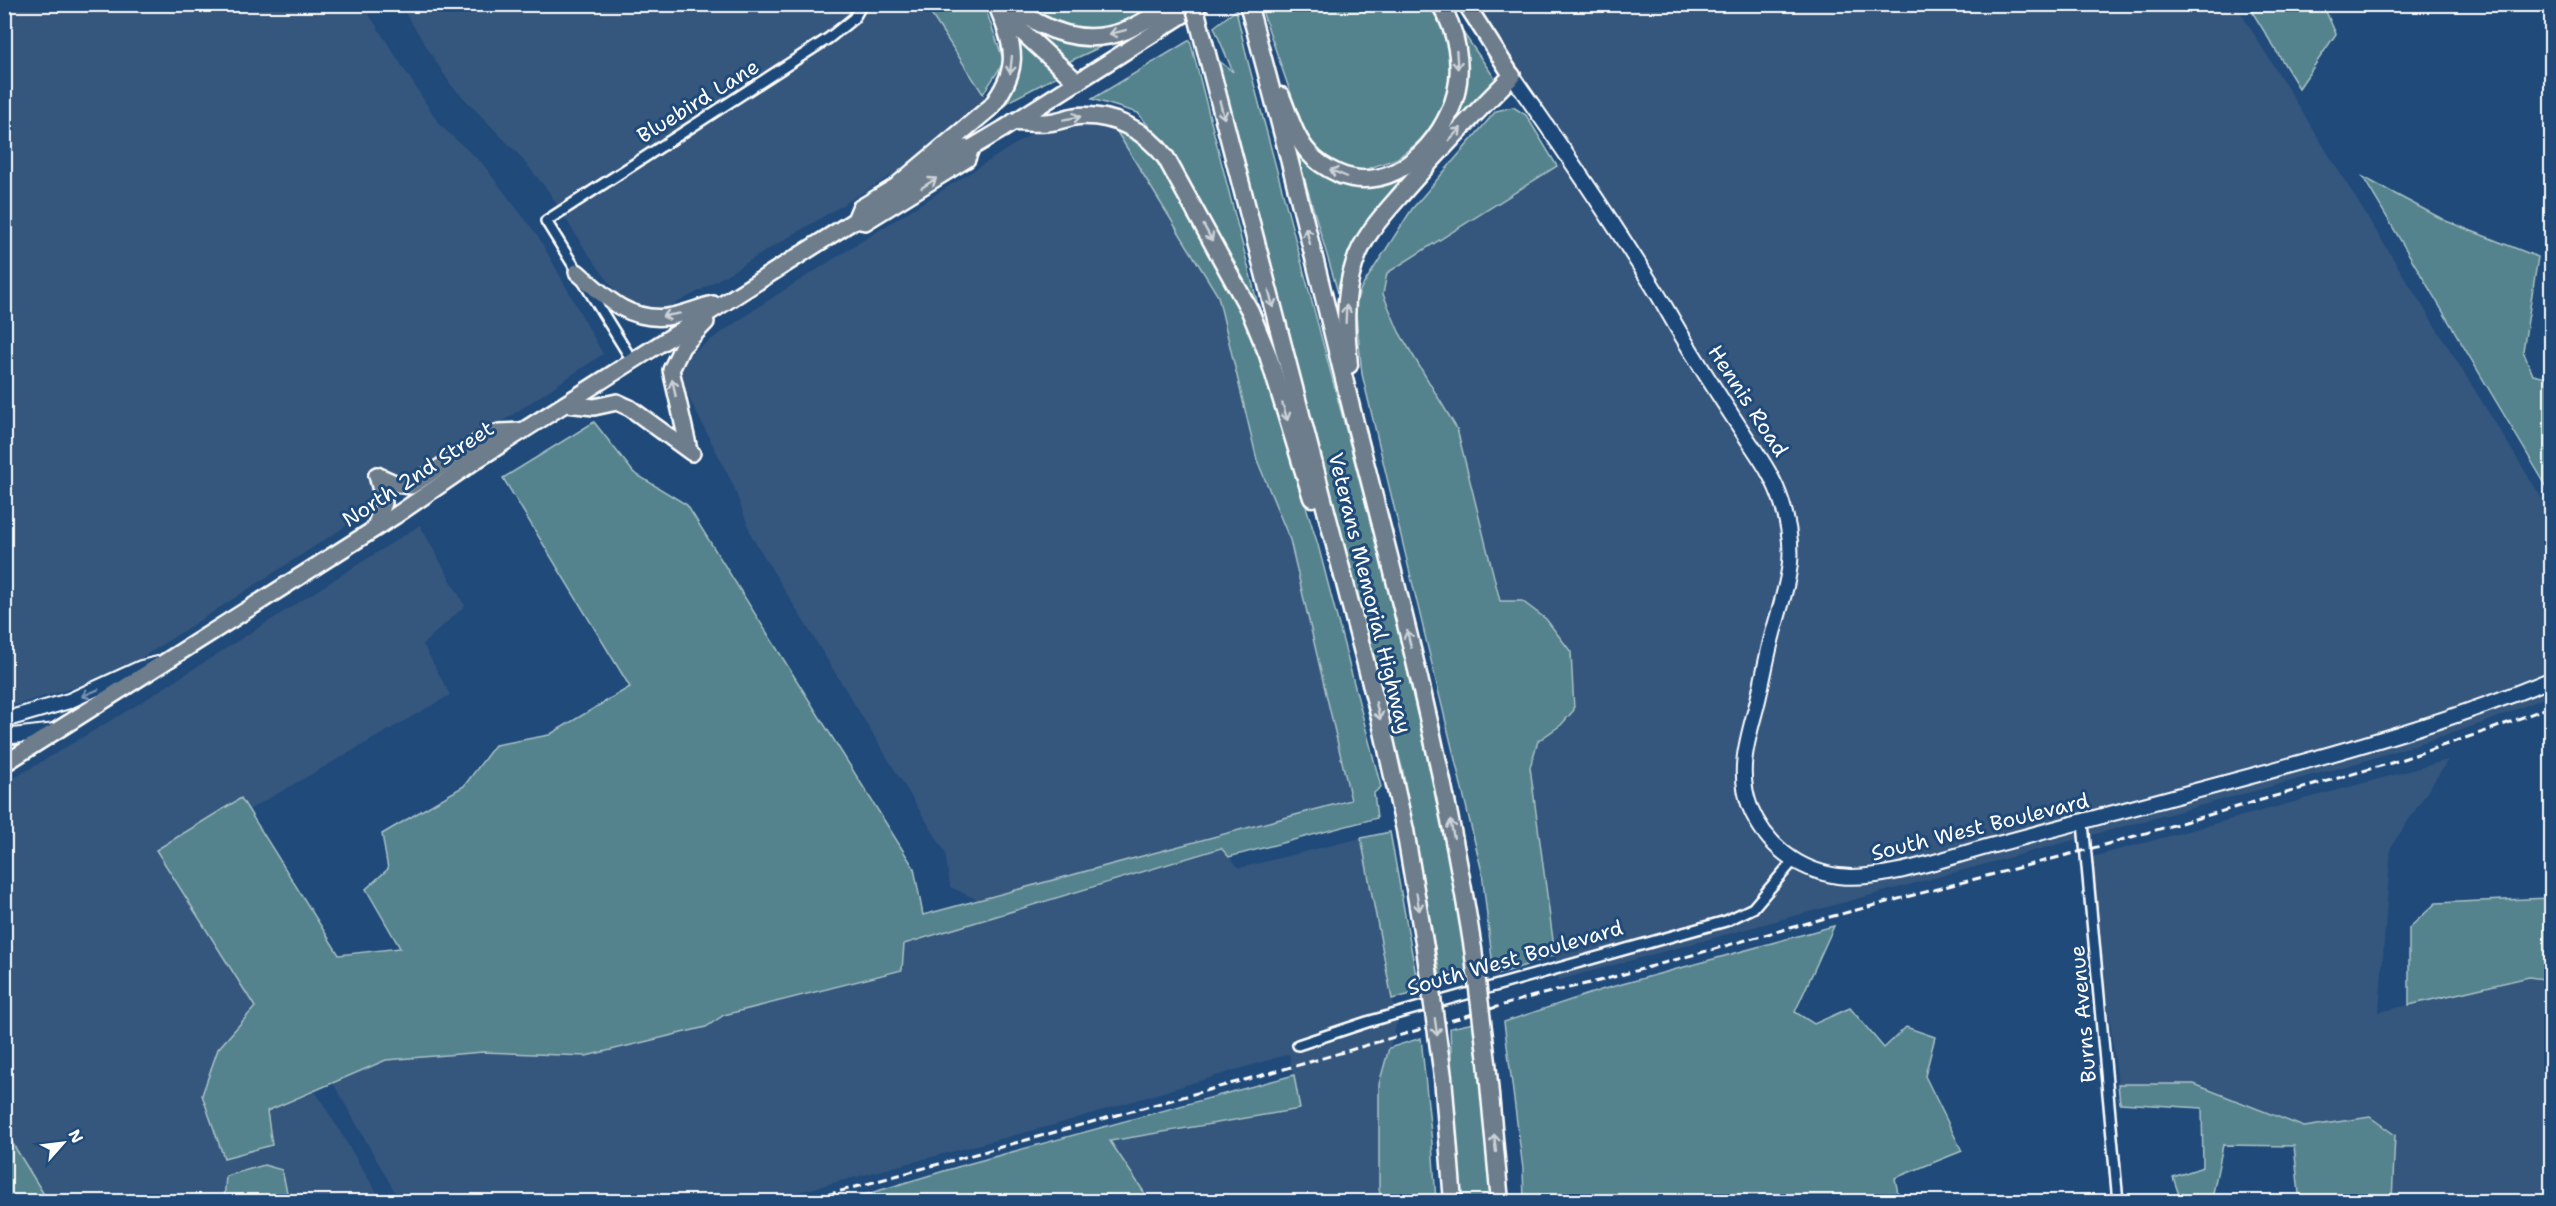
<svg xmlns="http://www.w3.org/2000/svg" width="2556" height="1206" font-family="'Shantell Sans',sans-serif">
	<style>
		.built { fill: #34567d }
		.green { fill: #54838d; stroke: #aac1c6; stroke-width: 1.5 }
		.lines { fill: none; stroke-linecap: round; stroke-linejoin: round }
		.street-casing { stroke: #fff; stroke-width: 14 }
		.secondary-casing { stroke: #fff; stroke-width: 18 }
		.primary-casing { stroke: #fff; stroke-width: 20 }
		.highway-casing { stroke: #fff; stroke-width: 21 }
		.street { stroke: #1f4a7a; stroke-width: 9 }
		.secondary { stroke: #1f4a7a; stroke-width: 14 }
		.primary { stroke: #6d7d8c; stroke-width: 15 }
		.highway { stroke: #6d7d8c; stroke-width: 16 }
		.rail { stroke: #fff; stroke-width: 3; stroke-dasharray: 9 4.5; stroke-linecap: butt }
		.highway-bridge-casing { stroke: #fff; stroke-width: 21; stroke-linecap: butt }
		.highway-bridge { stroke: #6d7d8c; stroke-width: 16 }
		.oneway { stroke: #ccd2d7 }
		.oneway2 { stroke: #7992af }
		.labels { text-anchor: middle; stroke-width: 6; stroke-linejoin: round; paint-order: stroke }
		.street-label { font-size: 21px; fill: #fff; stroke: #1f4a7a }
	</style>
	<rect width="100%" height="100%" fill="#1f4a7a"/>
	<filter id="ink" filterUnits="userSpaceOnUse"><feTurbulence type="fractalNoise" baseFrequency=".0167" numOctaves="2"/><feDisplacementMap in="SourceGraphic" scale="12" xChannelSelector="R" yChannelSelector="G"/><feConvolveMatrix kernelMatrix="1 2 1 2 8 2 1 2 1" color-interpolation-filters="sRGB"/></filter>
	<g filter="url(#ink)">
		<g class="built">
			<path d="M5 5H363L440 125 482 163 538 236 603 354 374 508 140 659 80 686 5 708Z"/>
			<path d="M400 5H925L996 113 701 290 669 307 653 312 633 306 619 296 584 248 549 192 518 154 451 85Z"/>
			<path d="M1466 5H2236L2551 513V695L2483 723 2361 762 1559 980 1530 767 1538 741 1561 725 1501 601 1457 429 1399 332 1383 294 1387 273 1569 158Z"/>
			<path d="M1077 119 1114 127 1218 296 1257 460 1290 540 1351 799 978 900 950 887 945 852 752 537 733 485 679 378 686 357 764 303 1031 134Z"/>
			<path d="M420 525 465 606 423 644 450 695 249 810 241 798 157 850 255 1007 218 1049 267 1111 316 1092 382 1201H289L282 1170 226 1176 224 1201H48L5 1131 4 784 140 703Z"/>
			<path d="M2448 760 2391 847 2379 1012 2529 977 2551 980V1201H2392L2395 1136 2371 1117 2304 1128 2194 1084H2118L2088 858Z"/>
			<path d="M1361 838 1397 1023 1379 1084V1188L1381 1201H1150L1110 1141 1299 1109 1289 1054 1054 1125 761 1202 400 1201 333 1083 386 1060 483 1052 586 1056 706 1027 724 1015 904 944 1221 848 1239 868Z"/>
		</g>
		<g class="green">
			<path d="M925 5H982L986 10 1004 62 983 94Z"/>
			<path d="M1020 5H1159L1106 31 1061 25Z"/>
			<path d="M1260 5H1432L1442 18 1454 78 1445 112 1424 138 1396 159 1364 170 1335 166 1307 140Z"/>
			<path d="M2248 5H2323L2336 34 2299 88Z"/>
			<path d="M1236 10 1247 58 1391 599 1457 889 1470 974 1442 986 1403 772 1217 59 1233 72 1214 27Z"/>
			<path d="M1457 24 1496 80 1451 128 1467 74Z"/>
			<path d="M1030 30 1066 42H1111L1068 62Z"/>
			<path d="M1190 40 1259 309 1185 173 1138 113 1092 99Z"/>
			<path d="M1020 41 1059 75 1004 104 1020 68Z"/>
			<path d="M1513 107 1526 115 1557 166 1387 273 1383 294 1399 332 1457 429 1500 601H1522L1546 619 1571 652 1574 710 1561 725 1538 741 1530 767 1555 955 1494 976 1482 872 1362 374 1355 305 1361 288 1412 209 1496 111Z"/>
			<path d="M1114 127 1148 148 1184 204 1247 324 1272 385 1277 413 1318 545 1381 787 1374 793 1377 818 1229 857 1221 848 904 944 902 970 724 1015 706 1027 586 1056 483 1052 386 1060 267 1111 272 1145 224 1158 202 1095 218 1049 255 1007 156 850 241 798 339 955 400 948 366 889 388 869 382 834 464 786 495 745 549 735 630 687 503 478 594 422 634 473 687 505 914 868 923 915 1351 800 1290 540 1257 460 1218 296Z"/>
			<path d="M1296 150 1338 185 1374 187 1416 170 1349 250 1339 296Z"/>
			<path d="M2363 177 2446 221 2538 257 2523 351 2533 375 2551 379V494Z"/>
			<path d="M1390 832 1419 992 1392 999 1361 838Z"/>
			<path d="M2551 898V980L2529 977 2409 1005V928L2436 903Z"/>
			<path d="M1834 926 1795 1012 1814 1024 1850 1008 1884 1048 1906 1027 1935 1037 1925 1076 1962 1151 1895 1178 1899 1199 1906 1201H1524L1523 1169 1504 1022 1604 989Z"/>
			<path d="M1474 1023 1483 1102 1488 1116 1491 1201H1457L1450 1028Z"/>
			<path d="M1421 1038 1432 1143 1436 1201H1381L1379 1188V1084L1389 1048Z"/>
			<path d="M1294 1075 1300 1109 1110 1141 1150 1201H844L964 1165Z"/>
			<path d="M2118 1084H2194L2304 1127 2370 1117 2395 1135 2392 1201H2306L2299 1194 2294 1146 2223 1145 2212 1198 2181 1201 2173 1177 2203 1167 2202 1108 2120 1103Z"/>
			<path d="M5 1131 48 1201H5Z"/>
			<path d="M264 1165 282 1170 289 1201H224L226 1176Z"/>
		</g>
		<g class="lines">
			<g class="street-casing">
				<g id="street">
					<path d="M633 362 546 221 829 38 854 18 862 4"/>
					<path d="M2083 823 2118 1202"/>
					<path d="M1298 1045 1367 1022 1726 921 1753 908 1793 861"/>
				</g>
			</g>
			<g class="secondary-casing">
				<g id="secondary">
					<path d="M1512 76C1562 147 1611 219 1657 293 1670 315 1682 337 1696 359 1712 385 1729 411 1746 437 1760 458 1774 477 1782 503 1798 555 1789 576 1775 626 1767 653 1763 681 1756 708 1747 741 1737 773 1750 807 1766 845 1797 870 1838 876 1882 882 1951 856 1994 845 2081 822 2168 799 2255 775 2355 748 2456 719 2552 679"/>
					<path d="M4 720 69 701 141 668 158 664"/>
					<path d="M4 737 56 731"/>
				</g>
			</g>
			<g class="primary-casing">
				<g id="primary">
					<path d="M1466 4 1512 76"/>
					<path d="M855 220 865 222 967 159 971 148"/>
					<path d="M577 272C605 296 626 321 667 317 682 315 698 308 713 304"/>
					<path d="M566 404 594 407 617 402 630 408 692 453"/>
					<path d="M688 445 671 370 682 347 706 322"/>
					<path d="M377 475 397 484 411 486 486 437 499 432 520 431"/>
					<path d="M374 529 384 503 377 475"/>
					<path d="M4 764 395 516 475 461 855 220 860 208 960 148H971L1003 129 1200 4"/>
				</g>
			</g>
			<g class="highway-casing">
				<g id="highway">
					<path d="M1011 4C1044 32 1085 47 1127 30 1140 24 1152 16 1165 11 1173 8 1183 7 1192 4"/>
					<path d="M1248 4C1288 147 1322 291 1358 435 1402 605 1446 775 1473 949"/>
					<path d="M1003 14 1077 82"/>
					<path d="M1207 54 1380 718 1405 830 1425 948"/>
					<path d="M1281 96C1289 115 1295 138 1309 153 1317 163 1328 169 1339 174 1393 196 1444 142 1456 93 1463 64 1456 29 1440 4"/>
					<path d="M1014 122C1026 122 1039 124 1051 122 1060 121 1069 117 1078 116 1114 114 1145 130 1166 158L1250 311 1268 355 1312 498"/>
					<path d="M899 184 991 107C1019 70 1016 51 999 10"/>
					<path d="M1349 365C1346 332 1343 298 1354 265 1363 235 1385 213 1405 190 1439 151 1475 113 1512 76"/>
					<path d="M1487 1062 1500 1202"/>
					<path d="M1443 1077 1453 1202"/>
				</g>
			</g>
			<use href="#street" class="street"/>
			<use href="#secondary" class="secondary"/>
			<use href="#primary" class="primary"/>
			<use href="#highway" class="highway"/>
			<path class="rail" d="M801 1202 1306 1063 1534 996 1599 981 1822 919 2086 850 2391 763 2489 730 2552 706"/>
			<g class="highway-bridge-casing">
				<g id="highway-bridge">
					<path d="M1194 4 1207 54"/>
					<path d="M1425 948 1443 1077"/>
					<path d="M1473 949 1487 1062"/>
				</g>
			</g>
			<use href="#highway-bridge" class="highway-bridge"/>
		</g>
		<defs><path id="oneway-shaft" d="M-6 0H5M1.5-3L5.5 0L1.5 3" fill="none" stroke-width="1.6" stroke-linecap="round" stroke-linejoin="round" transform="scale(1.5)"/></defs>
		<g class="oneway">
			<use href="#oneway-shaft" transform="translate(1118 32) rotate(166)"/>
			<use href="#oneway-shaft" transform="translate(1457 60) rotate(86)"/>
			<use href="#oneway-shaft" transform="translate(1011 65) rotate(96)"/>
			<use href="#oneway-shaft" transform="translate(1222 110) rotate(75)"/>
			<use href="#oneway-shaft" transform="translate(1072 118) rotate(-10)"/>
			<use href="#oneway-shaft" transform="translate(1455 134) rotate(-46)"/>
			<use href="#oneway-shaft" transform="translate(1338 173) rotate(-157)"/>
			<use href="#oneway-shaft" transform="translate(929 183) rotate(-33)"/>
			<use href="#oneway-shaft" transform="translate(1208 233) rotate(61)"/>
			<use href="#oneway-shaft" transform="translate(1308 236) rotate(-104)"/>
			<use href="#oneway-shaft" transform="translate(1271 299) rotate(75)"/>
			<use href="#oneway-shaft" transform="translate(1346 314) rotate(-88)"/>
			<use href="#oneway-shaft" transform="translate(671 315) rotate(170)"/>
			<use href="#oneway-shaft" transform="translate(674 388) rotate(-101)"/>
			<use href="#oneway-shaft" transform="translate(1285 412) rotate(73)"/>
			<use href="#oneway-shaft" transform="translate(1409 639) rotate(-103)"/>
			<use href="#oneway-shaft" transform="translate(1378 711) rotate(76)"/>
			<use href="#oneway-shaft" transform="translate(1452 829) rotate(-102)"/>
			<use href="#oneway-shaft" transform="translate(1418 902) rotate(81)"/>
			<use href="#oneway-shaft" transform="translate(1436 1027) rotate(82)"/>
			<use href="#oneway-shaft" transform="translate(1495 1143) rotate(-96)"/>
		</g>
		<use class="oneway2" href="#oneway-shaft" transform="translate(90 693) rotate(157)"/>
	</g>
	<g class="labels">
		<g class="street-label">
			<text transform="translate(698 101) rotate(-32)" y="7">Bluebird Lane</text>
			<text transform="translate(1748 401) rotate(57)" y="7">Hennis Road</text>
			<text transform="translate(418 474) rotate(-33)" y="7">North 2nd Street</text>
			<text transform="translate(1370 593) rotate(76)" y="7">Veterans Memorial Highway</text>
			<text transform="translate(1980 827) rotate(-14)" y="7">South West Boulevard</text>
			<text transform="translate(1515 958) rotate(-16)" y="7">South West Boulevard</text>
			<text transform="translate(2083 1014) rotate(-95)" y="7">Burns Avenue</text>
		</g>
	</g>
	<rect width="2556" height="1206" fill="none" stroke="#1f4a7a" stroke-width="24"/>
	<rect x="12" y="12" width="2532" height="1182" fill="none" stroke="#fff" stroke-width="2" filter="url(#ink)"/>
	<g transform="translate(63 1143) rotate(62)" stroke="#1f4a7a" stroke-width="4.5" paint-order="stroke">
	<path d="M0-4.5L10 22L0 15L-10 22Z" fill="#ffffff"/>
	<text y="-9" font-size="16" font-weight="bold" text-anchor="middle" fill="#ffffff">N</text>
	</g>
</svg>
